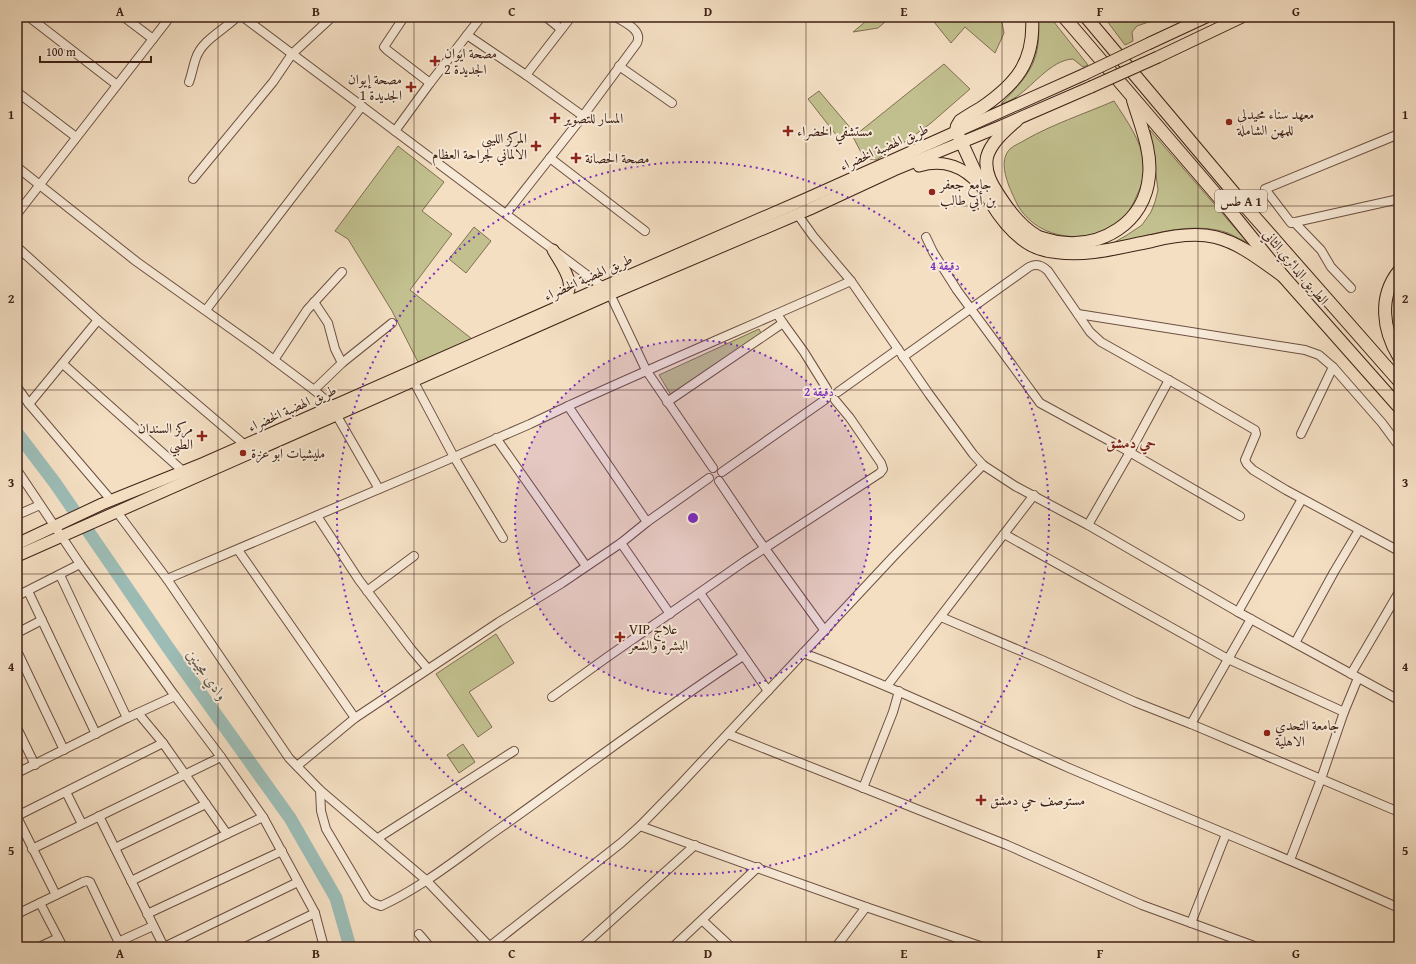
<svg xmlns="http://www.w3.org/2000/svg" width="1416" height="964" font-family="'Gentium Book Plus',Amiri,serif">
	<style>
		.green { fill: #c2c08f; stroke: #807052 }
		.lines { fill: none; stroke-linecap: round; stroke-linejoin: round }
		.river { stroke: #9cbcb5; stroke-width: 13 }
		.minor-casing { stroke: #6c5041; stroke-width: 10 }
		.major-casing { stroke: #3f2116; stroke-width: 13 }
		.highway-casing { stroke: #3f2116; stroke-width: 14 }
		.minor { stroke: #f8ead8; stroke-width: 8 }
		.major { stroke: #f4dfc3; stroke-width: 11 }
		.highway { stroke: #f4dfc3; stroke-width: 12 }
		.major-bridge-casing { stroke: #3f2116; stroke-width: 13; stroke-linecap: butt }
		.major-bridge { stroke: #f4dfc3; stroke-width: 11 }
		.grid { fill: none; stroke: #3f2116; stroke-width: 1; stroke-opacity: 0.55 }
		.ring { fill: none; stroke: #7b2cbf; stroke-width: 2; stroke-dasharray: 2 4 }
		.poi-dot { fill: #8f2418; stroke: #f8ead8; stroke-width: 1.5 }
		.labels { text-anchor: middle; stroke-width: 4; stroke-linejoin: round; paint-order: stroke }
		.shield { fill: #f8ead8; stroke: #765d50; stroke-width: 1 }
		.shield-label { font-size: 13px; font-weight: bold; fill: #3f2116 }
		.poi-label { font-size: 14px; fill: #3f2116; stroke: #f8ead8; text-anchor: start }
		.street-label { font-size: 14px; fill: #3f2116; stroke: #f8ead8 }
		.neighbourhood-label { font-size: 15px; font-weight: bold; fill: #7a1f14; stroke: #f8ead8 }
		.water-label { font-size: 15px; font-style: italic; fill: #5b5046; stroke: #f8ead8 }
		.centre { fill: #7b2cbf; stroke: #f8ead8; stroke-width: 2 }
		.ring-label { font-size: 12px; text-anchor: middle; font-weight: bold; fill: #7b2cbf; stroke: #f8ead8; stroke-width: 4; stroke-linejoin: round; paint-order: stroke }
		.neatline { fill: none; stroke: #3f2116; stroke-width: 1.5 }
		.grid-label { font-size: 13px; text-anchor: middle; font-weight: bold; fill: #3f2116 }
	</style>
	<rect width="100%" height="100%" fill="#f4dfc3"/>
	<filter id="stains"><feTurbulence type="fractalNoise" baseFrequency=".005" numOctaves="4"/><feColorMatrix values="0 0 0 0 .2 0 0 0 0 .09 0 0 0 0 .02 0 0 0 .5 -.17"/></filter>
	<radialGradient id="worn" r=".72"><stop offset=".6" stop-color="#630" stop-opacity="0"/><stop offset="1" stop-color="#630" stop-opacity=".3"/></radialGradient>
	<g class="green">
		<path d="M871 17H891L878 28 853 32Z"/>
		<path d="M930 17H1001L1004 33 995 53 965 27 951 43Z"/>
		<path d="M1038 17H1050L1088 65 1083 67 1073 59C1050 60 1032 88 1013 99 1009 101 1005 103 1001 104 1030 74 1042 60 1038 17Z"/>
		<path d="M1104 17H1163L1137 26 1132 32 1133 41 1125 45Z"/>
		<path d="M944 64 970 89 931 123 911 138 876 160 864 158 853 137Z"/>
		<path d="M819 91 853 131 841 141 808 99Z"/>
		<path d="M1114 101C1127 121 1141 140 1144 163 1145 174 1142 185 1137 195 1133 204 1129 212 1123 218 1096 244 1047 243 1023 213 1017 206 1013 195 1009 186 1005 175 1000 159 1010 149 1014 145 1021 143 1025 140 1053 124 1084 114 1114 101Z"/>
		<path d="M1150 130 1248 243C1241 240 1235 236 1228 233 1190 220 1145 236 1108 246L1127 235 1142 225 1151 212 1155 202 1158 190Z"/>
		<path d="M398 146 444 182 422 211 452 234 410 290 472 339 418 362 392 311 348 239 335 231Z"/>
		<path d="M474 227 491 241 466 273 449 259Z"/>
		<path d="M759 329 761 333 671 395 659 375Z"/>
		<path d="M496 634 514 663 469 692 492 727 478 737 436 674Z"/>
		<path d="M463 744 475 762 459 773 447 755Z"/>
	</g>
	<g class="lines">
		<path class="river" d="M17 433 55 483 169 649 290 818 336 898 350 947"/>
		<g class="minor-casing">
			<g id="minor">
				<path d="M29 17 117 85"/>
				<path d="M124 17 153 39"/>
				<path d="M243 17 603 287 610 294 646 370 713 468"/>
				<path d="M404 17 384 47 387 50 430 83"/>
				<path d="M546 17 561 29"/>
				<path d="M467 35 526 75 583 116"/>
				<path d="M619 66 672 103"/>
				<path d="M526 75 571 17"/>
				<path d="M189 82C192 74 193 66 196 58 202 40 224 30 237 17"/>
				<path d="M17 92 76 137"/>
				<path d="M395 131 430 83 481 17"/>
				<path d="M1399 134 1265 189 1291 223 1399 199"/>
				<path d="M550 158 645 231"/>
				<path d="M17 167 137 262 258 348 314 390 342 363 392 323"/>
				<path d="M193 179 273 82 292 54 332 17"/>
				<path d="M17 214 170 17"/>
				<path d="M506 214 583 116 637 43C643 30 625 23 616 17"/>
				<path d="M798 215 813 236 851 281 929 394 973 454 983 465 1015 486 1088 525 1238 612 1399 700"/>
				<path d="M1294 222 1321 250 1331 267 1351 288"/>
				<path d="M926 237 933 252 957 290 1040 403 1119 446 1240 516"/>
				<path d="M17 247 98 320 245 445"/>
				<path d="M314 302 328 323 335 349 342 363"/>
				<path d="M206 310 362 106"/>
				<path d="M1078 314 1286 347 1305 350 1319 355 1333 367 1382 423 1399 446"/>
				<path d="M783 323 804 352 827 389"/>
				<path d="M903 357 1029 267C1036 263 1042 265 1048 271L1090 332 1101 342 1183 388 1255 430 1256 434 1245 460 1247 464 1253 470 1286 490 1399 551"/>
				<path d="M274 360 307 310 342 272"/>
				<path d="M63 364 184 472"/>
				<path d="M414 382 454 457 503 538"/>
				<path d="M17 387 29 404 111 500"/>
				<path d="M314 390 333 406"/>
				<path d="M838 392 898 349"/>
				<path d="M667 402 783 323 777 314"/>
				<path d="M29 404 98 320"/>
				<path d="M337 416 379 489"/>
				<path d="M1301 434 1333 367"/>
				<path d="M496 438 586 566"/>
				<path d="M17 470 80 564 175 696 221 757 263 817 315 913 324 947"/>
				<path d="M722 472 826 399"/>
				<path d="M719 481 756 536 825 631"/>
				<path d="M117 512 167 579 289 758 320 790 426 880 490 947"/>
				<path d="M17 515 40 505"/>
				<path d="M317 516 359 580 411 649 428 669"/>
				<path d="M647 522 568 406C662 363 757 323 851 281"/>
				<path d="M1088 525 1130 452 1169 380"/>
				<path d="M1004 534 1228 659 1344 712"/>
				<path d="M621 543 670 614"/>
				<path d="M238 550 355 718"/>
				<path d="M60 575 127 718"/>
				<path d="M167 579 431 467 530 424 568 406"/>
				<path d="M28 591 96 734"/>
				<path d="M367 591 414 556"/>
				<path d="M700 593 768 691"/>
				<path d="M17 596 80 564"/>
				<path d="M1238 612 1302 499"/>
				<path d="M941 617 1042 660 1135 702 1191 724 1399 812"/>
				<path d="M17 633 42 620"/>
				<path d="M1295 643 1334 572 1359 530"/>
				<path d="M17 651 64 750"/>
				<path d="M803 653C894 687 981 729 1069 768 1179 815 1290 859 1399 908"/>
				<path d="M1351 674 1399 592"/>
				<path d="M887 686 1034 495"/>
				<path d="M552 697 606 658 745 561 880 473 883 469 881 463 850 418 835 400"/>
				<path d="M138 713 163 743 227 834"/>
				<path d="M1191 724 1251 619"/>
				<path d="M17 728 35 765"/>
				<path d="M728 734 1007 845 1142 905 1257 947"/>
				<path d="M297 766 355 718 499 622 562 583 621 543 647 522 709 478"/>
				<path d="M17 773 127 718 175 696"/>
				<path d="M863 788 893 712 899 691"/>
				<path d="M320 790 321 811 326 829 367 898 373 903 381 906C425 886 464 853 503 826 583 769 661 710 743 656"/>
				<path d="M66 792 82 824"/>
				<path d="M17 816 163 743"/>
				<path d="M99 816 164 947"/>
				<path d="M17 817 56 895"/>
				<path d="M640 826 866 907 983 947"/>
				<path d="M378 838 514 751"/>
				<path d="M115 848 206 804"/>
				<path d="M32 849 221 757"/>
				<path d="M1290 860 1321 779 1344 712 1358 678"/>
				<path d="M131 881 227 834 263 817"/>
				<path d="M40 903 63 947"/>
				<path d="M17 914 83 882 87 881 90 882 121 947"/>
				<path d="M147 914 282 851"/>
				<path d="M702 920 731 947"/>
				<path d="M1191 923 1226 834"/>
				<path d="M419 934 430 947"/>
				<path d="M118 942 153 926"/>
				<path d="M39 947 58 938"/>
				<path d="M164 947 298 882"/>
				<path d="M245 947 315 913"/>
				<path d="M489 947 621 843 640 826 678 787 893 557 983 465"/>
				<path d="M582 947 695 845"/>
				<path d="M673 947 758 867"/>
				<path d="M836 947 866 907"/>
			</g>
		</g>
		<g class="major-casing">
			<g id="major">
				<path d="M1150 43 1206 17"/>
				<path d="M1158 57 1242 17"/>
				<path d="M919 166C944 159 963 166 980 185"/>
				<path d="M553 250C565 271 579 285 560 306"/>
				<path d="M17 544 102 504 204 463 603 287 808 198 1085 74"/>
				<path d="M17 556 610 294 810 209 894 170 999 127 1091 87"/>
			</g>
		</g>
		<g class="highway-casing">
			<g id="highway">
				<path d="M1032 17C1035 62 1016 84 981 108 974 112 967 116 960 121L957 126 956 131C975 168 988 212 1022 239 1032 247 1044 251 1056 252 1088 257 1120 247 1152 241 1172 236 1194 232 1215 237 1240 243 1262 261 1283 276"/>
				<path d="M1064 17 1227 207 1283 276 1399 407"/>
				<path d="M1086 17 1245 206 1399 381"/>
				<path d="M1017 120C1006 130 991 142 987 157 984 172 992 185 1000 197 1009 211 1021 227 1037 236 1043 239 1050 240 1057 242 1101 249 1145 223 1149 176 1152 151 1140 124 1133 100"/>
				<path d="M1399 271C1378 297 1383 330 1399 357"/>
			</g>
		</g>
		<use href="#minor" class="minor"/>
		<use href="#major" class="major"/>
		<use href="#highway" class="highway"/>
		<g class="major-bridge-casing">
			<g id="major-bridge">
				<path d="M1085 74 1150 43"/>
				<path d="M1091 87 1158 57"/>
			</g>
		</g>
		<use href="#major-bridge" class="major-bridge"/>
	</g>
	<path class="grid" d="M218 17V947M414 17V947M610 17V947M806 17V947M1002 17V947M1198 17V947M17 206H1399M17 390H1399M17 574H1399M17 758H1399"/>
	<circle cx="693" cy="518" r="178" fill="#7b2cbf" fill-opacity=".12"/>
	<g class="ring">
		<circle cx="693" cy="518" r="178"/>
		<circle cx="693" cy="518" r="356"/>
	</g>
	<g class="poi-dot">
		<path d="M433 55h4v4h4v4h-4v4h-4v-4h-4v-4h4z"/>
		<path d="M409 81h4v4h4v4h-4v4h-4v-4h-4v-4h4z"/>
		<path d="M553 112h4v4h4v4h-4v4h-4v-4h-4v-4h4z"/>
		<circle cx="1229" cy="122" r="4"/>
		<path d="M786 125h4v4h4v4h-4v4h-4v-4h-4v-4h4z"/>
		<path d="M534 140h4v4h4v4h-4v4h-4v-4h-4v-4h4z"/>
		<path d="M574 152h4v4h4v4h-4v4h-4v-4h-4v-4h4z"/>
		<circle cx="932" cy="192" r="4"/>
		<path d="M200 430h4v4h4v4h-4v4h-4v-4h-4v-4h4z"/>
		<circle cx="243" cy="453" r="4"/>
		<path d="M618 631h4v4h4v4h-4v4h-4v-4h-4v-4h4z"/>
		<circle cx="1267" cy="733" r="4"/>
		<path d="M979 794h4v4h4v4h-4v4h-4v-4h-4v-4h4z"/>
	</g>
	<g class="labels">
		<rect class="shield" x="1215" y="190" width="52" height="22" rx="3"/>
		<g class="shield-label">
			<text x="1241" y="206">طس A 1</text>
		</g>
		<g class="poi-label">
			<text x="444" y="58">مصحة ايوان<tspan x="444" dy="16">الجديدة 2</tspan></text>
			<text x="402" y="84" text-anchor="end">مصحة إيوان<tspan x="402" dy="16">الجديدة 1</tspan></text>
			<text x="1237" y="119">معهد سناء محيدلي<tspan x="1237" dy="16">للمهن الشاملة</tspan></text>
			<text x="564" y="123">المسار للتصوير</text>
			<text x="797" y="136">مستشفي الخضراء</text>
			<text x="527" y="143" text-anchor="end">المركز الليبي<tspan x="527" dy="16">الالماني لجراحة العظام</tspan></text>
			<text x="585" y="163">مصحة الحصانة</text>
			<text x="940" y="189">جامع جعفر<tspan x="940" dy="16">بن أبي طالب</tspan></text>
			<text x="193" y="433" text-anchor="end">مركز السندان<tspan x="193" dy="16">الطبي</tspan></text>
			<text x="251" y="458">مليشيات ابو عزة</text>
			<text x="629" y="634">VIP علاج<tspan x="629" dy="16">البشرة والشعر</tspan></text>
			<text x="1275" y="730">جامعة التحدي<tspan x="1275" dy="16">الاهلية</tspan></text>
			<text x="990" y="805">مستوصف حي دمشق</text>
		</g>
		<g class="street-label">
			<text transform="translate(884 147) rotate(-24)" y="5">طريق الهضبة الخضراء</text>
			<text transform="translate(1296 267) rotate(50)" y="5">الطريق الدائري الثاني</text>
			<text transform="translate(588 277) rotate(-24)" y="5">طريق الهضبة الخضراء</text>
			<text transform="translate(292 408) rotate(-24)" y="5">طريق الهضبة الخضراء</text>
		</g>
		<g class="neighbourhood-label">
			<text x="1131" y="448">حي دمشق</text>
		</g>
		<g class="water-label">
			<text transform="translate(207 675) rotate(54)" y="5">وادي مجينين</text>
		</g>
	</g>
	<circle cx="693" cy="518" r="6" class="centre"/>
	<g class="ring-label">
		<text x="945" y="270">4 دقيقة</text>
		<text x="819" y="396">2 دقيقة</text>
	</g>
	<rect width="1416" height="964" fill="none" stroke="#f4dfc3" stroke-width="44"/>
	<path d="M40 56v6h111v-6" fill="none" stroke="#3f2116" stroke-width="2"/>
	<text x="46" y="56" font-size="12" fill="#3f2116" stroke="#f8ead8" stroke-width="3" paint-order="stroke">100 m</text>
	<rect x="22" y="22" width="1372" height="920" class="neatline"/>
	<g class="grid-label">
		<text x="120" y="16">A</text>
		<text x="316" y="16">B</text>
		<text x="512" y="16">C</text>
		<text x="708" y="16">D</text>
		<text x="904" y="16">E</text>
		<text x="1100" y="16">F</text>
		<text x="1296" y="16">G</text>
		<text x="11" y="119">1</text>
		<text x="1405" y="119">1</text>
		<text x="11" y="303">2</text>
		<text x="1405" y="303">2</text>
		<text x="11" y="487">3</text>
		<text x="1405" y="487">3</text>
		<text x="11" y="671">4</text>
		<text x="1405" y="671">4</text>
		<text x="11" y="855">5</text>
		<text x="1405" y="855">5</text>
		<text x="120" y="958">A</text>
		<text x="316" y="958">B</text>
		<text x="512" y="958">C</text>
		<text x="708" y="958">D</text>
		<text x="904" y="958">E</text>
		<text x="1100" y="958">F</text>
		<text x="1296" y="958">G</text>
	</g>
	<rect width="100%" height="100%" filter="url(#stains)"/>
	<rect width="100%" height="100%" fill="url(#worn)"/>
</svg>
